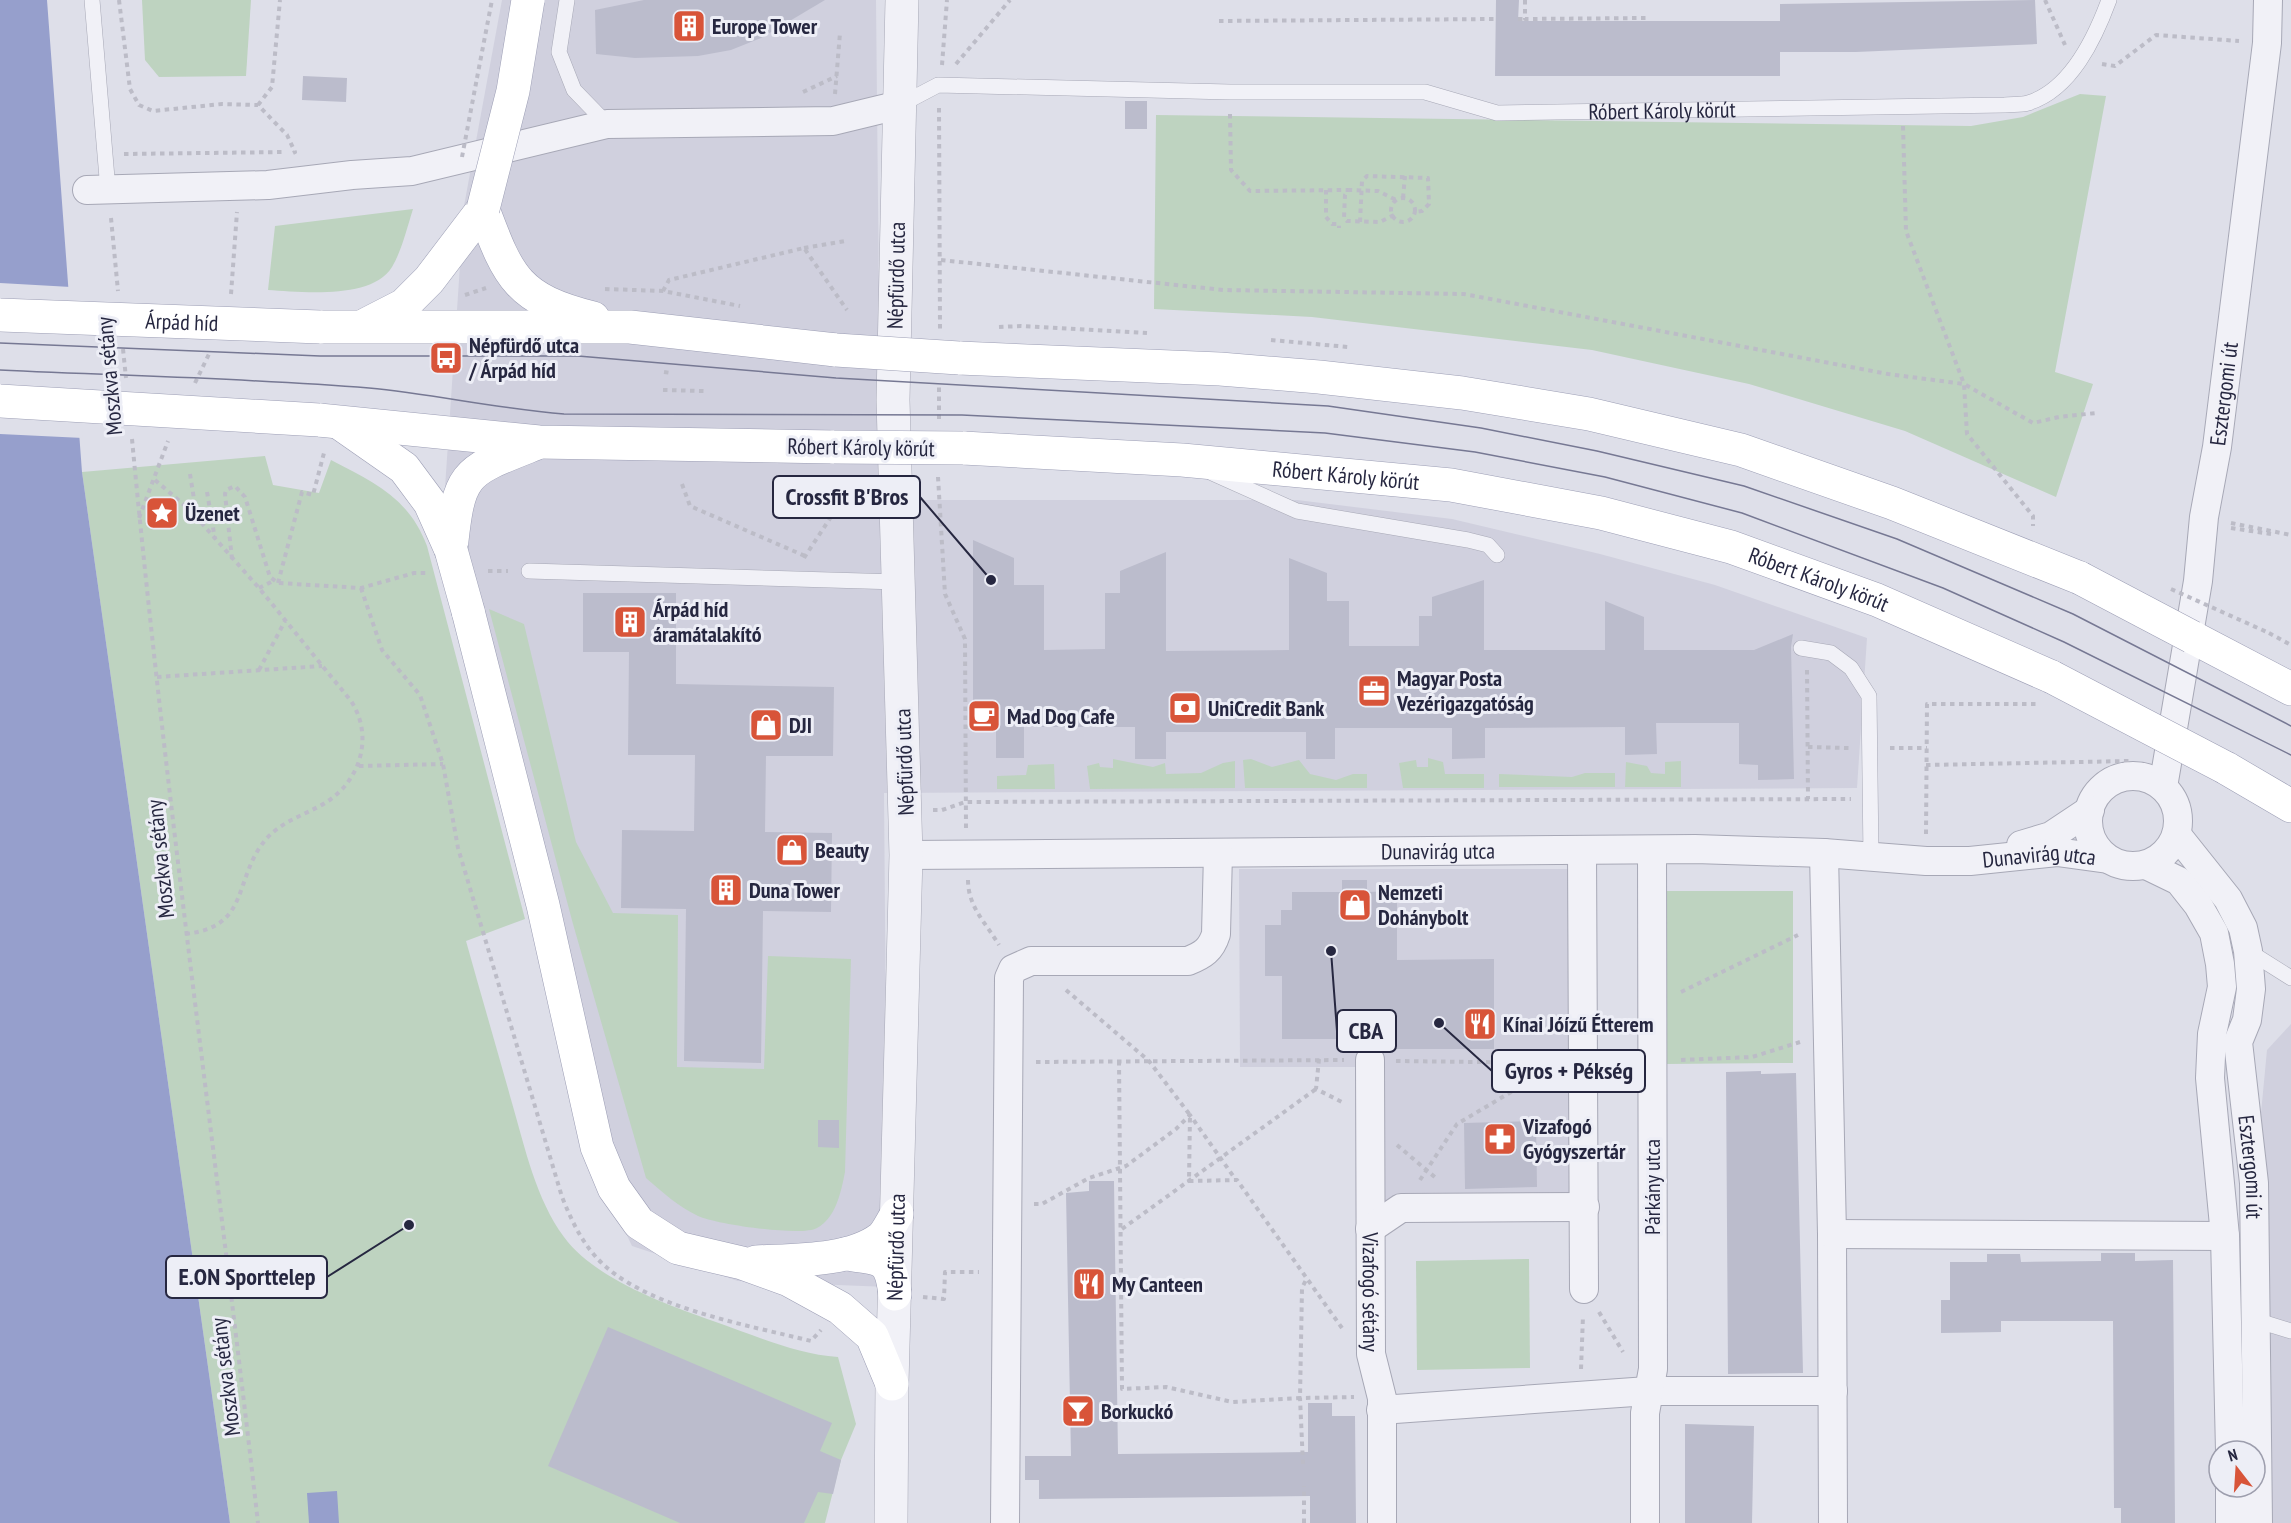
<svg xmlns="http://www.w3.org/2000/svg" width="2291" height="1523" font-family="'PT Sans Narrow',sans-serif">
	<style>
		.built { fill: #d0d0de }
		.green { fill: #bed3c0 }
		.water { fill: #969fcc }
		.pier { fill: #dedfe9 }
		.building { fill: #bbbccc }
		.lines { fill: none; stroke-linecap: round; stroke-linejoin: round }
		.service-casing { stroke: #a7a8b6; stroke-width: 16 }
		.minor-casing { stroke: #a7a8b6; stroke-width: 30 }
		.tertiary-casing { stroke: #a7a8b6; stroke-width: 34 }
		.primary-casing { stroke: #9c9eb5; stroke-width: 34 }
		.path { stroke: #bcbcc7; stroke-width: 4; stroke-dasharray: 4.5 4.5; stroke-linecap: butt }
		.service { stroke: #f1f1f7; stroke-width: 15 }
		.minor { stroke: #f1f1f7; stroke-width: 28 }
		.tertiary { stroke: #f1f1f7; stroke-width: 33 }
		.primary { stroke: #fff; stroke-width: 33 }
		.tram { stroke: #767893; stroke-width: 1.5 }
		.primary-bridge-casing { stroke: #9c9eb5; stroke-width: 34; stroke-linecap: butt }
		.path-bridge { stroke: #bcbcc7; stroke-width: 4; stroke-dasharray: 4.5 4.5; stroke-linecap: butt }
		.primary-bridge { stroke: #fff; stroke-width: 33 }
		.labels { text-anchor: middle; stroke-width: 6; stroke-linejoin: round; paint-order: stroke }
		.poi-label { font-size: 22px; font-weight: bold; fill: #262740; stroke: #edeef6; text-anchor: start }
		.street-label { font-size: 22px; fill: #262740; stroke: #edeef6 }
		.leader { fill: none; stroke: #262740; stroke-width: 2 }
		.callout-dot { fill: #262740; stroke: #edeef6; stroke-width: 2 }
		.callout { fill: #edeef6; stroke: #262740; stroke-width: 2 }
		.callout-label { font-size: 24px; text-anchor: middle; font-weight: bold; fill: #262740 }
	</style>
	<rect width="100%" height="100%" fill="#dedfe9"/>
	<g class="built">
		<path d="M502 0H876L881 500H1297L1452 519 1600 554 1715 585 1867 638 1857 788 884 793 888 1287 738 1281 632 1246 590 1158 440 562 464 206Z"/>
		<path d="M1239 869H1571L1573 1198 1363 1204 1361 1067H1240Z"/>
		<path d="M2291 1024V1523H2248L2247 1261 2267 1050Z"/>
	</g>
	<g class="green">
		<path d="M142 0H251L246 76 159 77 145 60Z"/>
		<path d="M2080 94 2106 96 2055 372 2093 384 2056 497 1905 431 1749 384 1592 350 1312 317 1154 309 1156 115 1971 126 2023 117Z"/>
		<path d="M413 209C407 228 402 250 392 267 372 300 301 292 268 290L275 226Z"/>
		<path d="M265 456 273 485 319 493 331 460C374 482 409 498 427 546L525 919 466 941C481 995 497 1049 512 1103 525 1148 536 1199 564 1237 595 1279 665 1304 713 1321 754 1335 795 1354 838 1357L856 1424 841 1460 825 1523H230L82 472Z"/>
		<path d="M489 609 524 624 576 842 613 913 678 915 677 1067 764 1069 768 956 851 959 845 1172C841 1192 836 1218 817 1228 801 1237 715 1224 698 1216 679 1207 662 1192 646 1178L573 924Z"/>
		<path d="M1428 758 1443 762 1445 774H1484V788H1403L1399 763 1416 760 1417 767H1428Z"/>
		<path d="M1113 759 1153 767 1165 763 1166 774 1201 773 1223 763 1235 761V788L1090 789 1087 766 1099 763 1100 767 1113 768Z"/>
		<path d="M1251 759 1272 767 1299 760 1310 774 1336 780 1353 774H1367V788H1245L1243 760Z"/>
		<path d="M1681 761V787H1625L1626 762 1647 766 1651 773 1665 774V762Z"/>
		<path d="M1054 764 1055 789H997V776L1026 775 1028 765Z"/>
		<path d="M1585 773H1615V787H1499V774L1572 777Z"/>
		<path d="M1666 891H1793V1063L1666 1064Z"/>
		<path d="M1529 1259 1530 1368 1417 1370 1416 1261Z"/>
	</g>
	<g class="water">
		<path d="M0 0H47L82 472 230 1523H0Z"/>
		<path d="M337 1491 339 1523H309L307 1493Z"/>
	</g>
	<path class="pier" d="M0 283 71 287 83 438 0 434Z"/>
	<g class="building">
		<path d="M644 0H825L761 38 731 50 698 56 635 58 596 54 595 10Z"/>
		<path d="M1496 0H1519L1518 21H1780V4L2035 0 2037 44 1856 52H1780V76H1495Z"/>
		<path d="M303 76 347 78 346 102 302 100Z"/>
		<rect x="1125" y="101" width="22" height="28"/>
		<path d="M973 540 1014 558V585H1044V650L1105 649V593H1120V571L1166 552V651L1289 650V558L1327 573V601H1349V646H1419V616H1432V597L1484 580V650H1605V601L1644 617V650H1754L1793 634 1791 647 1794 779 1758 780V765L1739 764V723H1656L1657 754 1625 755V727L1485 728V758L1452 759V728H1335V759H1306V732H1166V759H1135V727H1024V758H996V730H973Z"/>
		<path d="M583 593H676V684L834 687 833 756H766L765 832 832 833 831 912 763 911 761 1063 684 1061 686 909 621 908 622 830 694 831 695 755H628L629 652H583Z"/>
		<path d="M1342 880H1367V892L1397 891V960L1494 959V1049H1382L1369 1044V1039H1282V976H1265V925H1281V910H1292V892H1342Z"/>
		<path d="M1761 1071V1074L1796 1073 1803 1373 1728 1374 1726 1072Z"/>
		<path d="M818 1120H839V1148L818 1147Z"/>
		<path d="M1536 1121 1537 1187 1465 1189 1464 1123Z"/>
		<path d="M1089 1181H1114L1118 1454 1308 1452V1403H1332V1416H1355L1356 1523H1310V1496L1039 1499V1480H1025V1456H1071L1066 1193 1089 1191Z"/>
		<path d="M2101 1253H2135V1261L2173 1260 2175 1523H2121V1508H2114L2113 1321H2001V1332L1941 1333V1300H1950V1262H1987V1254H2020L2021 1262 2101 1261Z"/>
		<path d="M608 1327 832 1423 820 1451 841 1460 833 1494 818 1492 804 1523H680L548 1466Z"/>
		<path d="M1685 1424 1754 1426 1752 1523H1685Z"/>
	</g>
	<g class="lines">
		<g class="service-casing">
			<g id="service">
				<path d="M92 0 108 190"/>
				<path d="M567 0 559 52 574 90 607 124"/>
				<path id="s1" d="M900 105 938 85 1230 92H1425L1497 113 2005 105C2012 104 2021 105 2028 103 2071 90 2095 38 2109 0"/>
				<path d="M1212 473 1297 511 1468 540 1488 545 1497 555"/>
				<path d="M529 571 898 582"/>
				<path d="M1801 648 1831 653 1851 668 1869 696 1871 857"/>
				<path d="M2245 949 2291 978"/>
				<path d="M2252 1319 2291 1331"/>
			</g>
		</g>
		<g class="minor-casing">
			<g id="minor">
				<path d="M87 190 268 185 352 175 412 171 607 124 833 121 899 105"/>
				<circle cx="2133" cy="821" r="45"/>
				<path id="s2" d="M2163 787 2198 581 2204 517 2217 447 2267 43 2268 0"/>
				<path id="s3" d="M2177 835 2228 899 2243 928 2248 951 2251 989 2247 1020 2238 1042 2254 1183 2258 1523"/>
				<path d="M2021 845 2051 836 2090 810"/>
				<path d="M1582 850 1584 1289"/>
				<path d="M1824 853 1832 1234 1833 1523"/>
				<path id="s4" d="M906 855 1695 849 1824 853 1926 861H1970L2057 852 2108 859"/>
				<path d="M2146 865 2179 881 2198 905 2214 933 2220 964 2222 987 2212 1034 2210 1078 2225 1236 2230 1451"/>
				<path id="s5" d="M1370 1060 1371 1354 1382 1398V1523"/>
				<path d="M1370 1229 1401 1208 1585 1207"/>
				<path d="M1832 1234 2225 1236"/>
				<path d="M1381 1410 1648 1391H1833"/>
				<path d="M2230 1487V1523"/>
				<path d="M1005 1523 1009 978 1013 969 1031 961H1188C1203 955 1211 950 1216 934L1218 853"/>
				<path d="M1645 1523V1413L1653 1369 1652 850"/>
			</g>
		</g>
		<g class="tertiary-casing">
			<g id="tertiary">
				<path id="s6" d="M891 1523 892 1384 906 855 893 400 902 0"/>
			</g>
		</g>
		<g class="primary-casing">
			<g id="primary">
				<path d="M483 209C509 279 518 299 593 318"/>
				<path d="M367 324 404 305 429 280 483 209"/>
				<path d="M320 327H630L836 350"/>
				<path d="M959 358 1220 369 1319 377 1462 393 1589 414 1741 450 1892 503 2080 578"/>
				<path d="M319 420 539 442 834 447"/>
				<path d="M341 424 404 468 430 503 451 550"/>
				<path id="s7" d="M963 448 1182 460 1451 485 1601 513 1731 547 1877 600 2052 677"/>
				<path d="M451 550C459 471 464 472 535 444"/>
				<path d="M468 611 543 905 597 1147 614 1188 639 1223 678 1248 742 1263 789 1280 840 1308 872 1336 892 1384"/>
				<path d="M2192 637 2291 689"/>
				<path d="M2226 768 2291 806"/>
				<path d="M846 1254C882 1259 890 1256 895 1294"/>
				<path d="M756 1262C793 1260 850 1262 881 1238 887 1233 892 1221 897 1214"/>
			</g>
		</g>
		<g class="path">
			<path d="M119 0 130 89 139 105 153 111 222 104 258 105 287 135 295 152 293 153"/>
			<path d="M1525 0V19L1647 18"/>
			<path d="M2045 0 2065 45"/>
			<path d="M1518 19H1525"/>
			<path d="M1219 21 1496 19"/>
			<path d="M956 64 1010 0"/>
			<path d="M2102 64 2115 66 2156 35 2239 41"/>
			<path d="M942 65 947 0"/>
			<path d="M477 78 492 0"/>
			<path d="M803 92 837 76"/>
			<path d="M835 94 840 33"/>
			<path d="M258 105 272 87 280 0"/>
			<path d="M939 108 940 329"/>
			<path d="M1230 114 1231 170 1250 191 1349 190"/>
			<path d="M1903 126 1906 231 1964 384 1967 434 2033 516V526"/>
			<path d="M124 154 285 152"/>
			<path d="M1326 190V217L1332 224H1339V228"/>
			<path d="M1403 198 1405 176"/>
			<circle cx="1403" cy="210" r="12"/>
			<path d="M1394 215 1380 222 1347 221 1344 218 1345 195 1349 190 1378 191 1396 200"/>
			<path d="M111 218 118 291"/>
			<path d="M1360 222 1362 181 1367 176 1428 178 1429 204 1422 211 1414 212"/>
			<path d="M804 248 846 241"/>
			<path d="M941 260 1223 290 1464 294 1888 374 1964 384 2033 423 2059 417 2096 413"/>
			<path d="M605 289 663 291 740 306"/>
			<path d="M663 291 669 280 804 248 847 310"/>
			<path d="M231 294 237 212"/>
			<path d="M465 295 486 288"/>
			<path d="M999 327 1021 326 1147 333"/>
			<path d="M1271 340 1348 347"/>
			<path d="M123 349 126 378"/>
			<path d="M664 372 671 373"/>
			<path d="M195 383 210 352"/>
			<path d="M663 390 704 391"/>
			<path d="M939 419V387"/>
			<path d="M132 439C166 801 217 1161 258 1523"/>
			<path d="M190 474 197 518"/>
			<path d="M938 477 945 594 965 639 966 828"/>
			<path d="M155 480 190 510 259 588 351 701C374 736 361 781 325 803 305 815 284 820 267 838 232 878 252 927 185 934"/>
			<path d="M682 484 690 506 805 556"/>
			<path d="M207 492 215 539"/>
			<path d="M139 518 168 441"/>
			<path d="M2231 523 2291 535"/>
			<path d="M2231 528 2271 534"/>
			<path d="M804 558 850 488"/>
			<path d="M232 559 225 494 226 490 235 486 245 497 270 577 278 583 361 588 414 573H427"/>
			<path d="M488 571H508"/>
			<path d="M278 583 302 492 313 495 325 449"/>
			<path d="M259 588 273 581"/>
			<path d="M361 588 382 650 420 695 443 764 458 848 562 1197C571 1219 580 1239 596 1257 640 1307 748 1325 811 1341L821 1330"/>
			<path d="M2269 633 2291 645"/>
			<path d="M259 670 285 621"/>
			<path d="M1807 670 1808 799"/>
			<path d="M157 677 322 666"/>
			<path d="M1808 747 1849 748"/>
			<path d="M1890 748H1927"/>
			<path d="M1926 765 2129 761 2136 772"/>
			<path d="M359 766 443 764"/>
			<path d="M933 810H942L965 802 1851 799"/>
			<path d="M1926 834 1927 704H2037"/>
			<path d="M968 880C968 907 986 923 999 945"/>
			<path d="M1066 990 1149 1061 1190 1115 1189 1181 1237 1180 1342 1328"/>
			<path d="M1681 992 1798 935"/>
			<path d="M1319 1059 1316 1089 1344 1103"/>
			<path d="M1681 1060 1752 1057 1800 1042"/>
			<path d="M1119 1061 1122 1389 1166 1387 1232 1402 1300 1398 1302 1288 1307 1278"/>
			<path d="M1396 1061 1557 1063"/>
			<path d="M1036 1062 1344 1060"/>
			<path d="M1609 1063 1626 1062"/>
			<path d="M1397 1145 1437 1179"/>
			<path d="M1420 1180 1457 1124 1555 1066"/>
			<path d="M1034 1204H1042L1089 1178 1126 1166 1176 1129 1190 1115 1236 1180"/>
			<path d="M1122 1229 1316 1089"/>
			<path d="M923 1297 944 1299 945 1272H979"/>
			<path d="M1599 1312 1623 1352"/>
			<path d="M1581 1369 1583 1316"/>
			<path d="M1303 1464 1300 1398 1354 1397"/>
			<path d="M1304 1523V1486"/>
		</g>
		<use href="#service" class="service"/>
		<use href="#minor" class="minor"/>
		<use href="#tertiary" class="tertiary"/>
		<use href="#primary" class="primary"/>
		<g class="tram">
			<path d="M0 343 320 356H578L836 378 1328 406 1481 428 1597 451 1744 486 1897 539 2073 614 2291 726"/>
			<path d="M0 370C123 376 247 378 369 388 434 394 498 409 564 414L962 415 1325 433 1475 452 1605 477 1742 513 1943 588 2064 642 2291 755"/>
		</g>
		<g class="primary-bridge-casing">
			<g id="primary-bridge">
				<path d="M483 209 513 91 528 0"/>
				<path id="s8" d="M0 315 320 327"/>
				<path d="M836 350 959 358"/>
				<path d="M0 401 319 420"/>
				<path d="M834 447 963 448"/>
				<path d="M451 550 468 611"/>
				<path d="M2080 578 2192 637"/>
				<path d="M2052 677 2226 768"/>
			</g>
		</g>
		<g class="path-bridge">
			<path d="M462 157 477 78"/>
			<path d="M2171 589 2269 633"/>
		</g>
		<use href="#primary-bridge" class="primary-bridge"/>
	</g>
	<defs>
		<g id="building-square" transform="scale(1.725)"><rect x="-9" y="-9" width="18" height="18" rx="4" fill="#d85439" stroke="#edeef6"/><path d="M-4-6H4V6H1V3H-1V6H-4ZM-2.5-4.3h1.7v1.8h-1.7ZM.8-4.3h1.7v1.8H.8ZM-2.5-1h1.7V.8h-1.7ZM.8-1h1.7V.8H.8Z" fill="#fff"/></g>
		<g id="bus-square" transform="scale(1.725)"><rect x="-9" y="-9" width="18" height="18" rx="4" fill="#d85439" stroke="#edeef6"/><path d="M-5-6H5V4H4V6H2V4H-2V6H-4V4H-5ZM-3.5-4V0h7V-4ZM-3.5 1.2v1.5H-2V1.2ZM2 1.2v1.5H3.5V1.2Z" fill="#fff"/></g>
		<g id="sight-square" transform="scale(1.725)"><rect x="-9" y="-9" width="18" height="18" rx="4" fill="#d85439" stroke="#edeef6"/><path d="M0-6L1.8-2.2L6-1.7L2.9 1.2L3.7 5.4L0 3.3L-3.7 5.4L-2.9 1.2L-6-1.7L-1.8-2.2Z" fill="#fff"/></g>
		<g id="office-square" transform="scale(1.725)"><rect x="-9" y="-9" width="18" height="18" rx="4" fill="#d85439" stroke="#edeef6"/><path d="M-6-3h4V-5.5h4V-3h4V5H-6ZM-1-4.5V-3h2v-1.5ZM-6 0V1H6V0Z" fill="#fff"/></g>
		<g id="bank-square" transform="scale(1.725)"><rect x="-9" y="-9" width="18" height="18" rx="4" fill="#d85439" stroke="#edeef6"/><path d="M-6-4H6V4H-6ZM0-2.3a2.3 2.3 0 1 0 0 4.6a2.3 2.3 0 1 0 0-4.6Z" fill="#fff"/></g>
		<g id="cafe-square" transform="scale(1.725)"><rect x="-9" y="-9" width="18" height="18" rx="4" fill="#d85439" stroke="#edeef6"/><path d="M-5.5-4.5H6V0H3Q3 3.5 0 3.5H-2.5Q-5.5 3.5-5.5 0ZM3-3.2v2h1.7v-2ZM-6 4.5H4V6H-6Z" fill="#fff"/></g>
		<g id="shop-square" transform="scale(1.725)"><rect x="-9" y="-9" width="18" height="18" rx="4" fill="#d85439" stroke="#edeef6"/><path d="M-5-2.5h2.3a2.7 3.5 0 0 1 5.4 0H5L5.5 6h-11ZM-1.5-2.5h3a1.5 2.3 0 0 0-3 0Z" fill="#fff"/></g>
		<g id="restaurant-square" transform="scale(1.725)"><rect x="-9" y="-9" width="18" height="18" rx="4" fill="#d85439" stroke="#edeef6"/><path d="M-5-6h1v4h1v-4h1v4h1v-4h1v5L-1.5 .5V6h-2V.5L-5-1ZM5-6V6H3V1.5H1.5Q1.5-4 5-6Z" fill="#fff"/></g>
		<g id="pharmacy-square" transform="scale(1.725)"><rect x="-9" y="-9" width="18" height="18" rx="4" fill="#d85439" stroke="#edeef6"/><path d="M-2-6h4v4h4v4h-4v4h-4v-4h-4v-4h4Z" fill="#fff"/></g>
		<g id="bar-square" transform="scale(1.725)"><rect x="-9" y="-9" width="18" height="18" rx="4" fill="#d85439" stroke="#edeef6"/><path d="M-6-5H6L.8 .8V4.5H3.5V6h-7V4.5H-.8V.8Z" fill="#fff"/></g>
	</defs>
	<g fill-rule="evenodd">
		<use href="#building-square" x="689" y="26"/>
		<use href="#bus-square" x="446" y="358"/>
		<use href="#sight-square" x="162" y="513"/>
		<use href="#building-square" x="630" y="622"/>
		<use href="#office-square" x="1374" y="691"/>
		<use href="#bank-square" x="1185" y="708"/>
		<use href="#cafe-square" x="984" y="716"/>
		<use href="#shop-square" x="766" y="725"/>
		<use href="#shop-square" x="792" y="850"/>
		<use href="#building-square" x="726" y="890"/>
		<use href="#shop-square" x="1355" y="905"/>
		<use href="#restaurant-square" x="1480" y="1024"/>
		<use href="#pharmacy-square" x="1500" y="1139"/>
		<use href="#restaurant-square" x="1089" y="1284"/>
		<use href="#bar-square" x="1078" y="1411"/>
	</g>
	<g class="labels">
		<g class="poi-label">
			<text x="712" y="34">Europe Tower</text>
			<text x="469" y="353">Népfürdő utca<tspan x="469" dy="25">/ Árpád híd</tspan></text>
			<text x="185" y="521">Üzenet</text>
			<text x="653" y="617">Árpád híd<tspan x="653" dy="25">áramátalakító</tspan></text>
			<text x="1397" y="686">Magyar Posta<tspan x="1397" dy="25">Vezérigazgatóság</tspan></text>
			<text x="1208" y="716">UniCredit Bank</text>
			<text x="1007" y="724">Mad Dog Cafe</text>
			<text x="789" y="733">DJI</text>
			<text x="815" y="858">Beauty</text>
			<text x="749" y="898">Duna Tower</text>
			<text x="1378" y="900">Nemzeti<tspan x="1378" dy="25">Dohánybolt</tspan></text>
			<text x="1503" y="1032">Kínai Jóízű Étterem</text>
			<text x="1523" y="1134">Vizafogó<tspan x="1523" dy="25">Gyógyszertár</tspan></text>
			<text x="1112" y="1292">My Canteen</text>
			<text x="1101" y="1419">Borkuckó</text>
		</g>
		<g class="street-label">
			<text dy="8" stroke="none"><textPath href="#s1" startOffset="770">Róbert Károly körút</textPath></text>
			<text dy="8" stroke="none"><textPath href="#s6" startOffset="1248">Népfürdő utca</textPath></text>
			<text dy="8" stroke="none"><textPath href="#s8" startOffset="182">Árpád híd</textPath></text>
			<text transform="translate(109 376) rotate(-95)" y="8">Moszkva sétány</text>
			<text dy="8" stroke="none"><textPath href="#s2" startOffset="398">Esztergomi út</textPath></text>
			<text transform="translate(861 447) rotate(1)" y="8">Róbert Károly körút</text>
			<text dy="8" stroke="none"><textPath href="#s7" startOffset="384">Róbert Károly körút</textPath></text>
			<text dy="8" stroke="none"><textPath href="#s7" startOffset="870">Róbert Károly körút</textPath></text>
			<text transform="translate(904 762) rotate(-92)" y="8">Népfürdő utca</text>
			<text dy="8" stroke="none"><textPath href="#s4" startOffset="532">Dunavirág utca</textPath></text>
			<text transform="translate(160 859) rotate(-96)" y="8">Moszkva sétány</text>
			<text dy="8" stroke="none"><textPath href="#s4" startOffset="1134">Dunavirág utca</textPath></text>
			<text dy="8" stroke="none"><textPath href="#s3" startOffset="357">Esztergomi út</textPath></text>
			<text transform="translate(1652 1187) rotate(-90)" y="8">Párkány utca</text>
			<text dy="8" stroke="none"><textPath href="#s6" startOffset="276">Népfürdő utca</textPath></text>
			<text dy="8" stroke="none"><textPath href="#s5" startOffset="232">Vizafogó sétány</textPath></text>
			<text transform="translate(225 1377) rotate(-97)" y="8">Moszkva sétány</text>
		</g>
	</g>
	<path class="leader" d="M991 580L920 497M1331 951L1337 1031M1439 1023L1492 1071M409 1225L327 1277"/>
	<g class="callout-dot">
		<circle cx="991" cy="580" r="6"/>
		<circle cx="1331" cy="951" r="6"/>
		<circle cx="1439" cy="1023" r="6"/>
		<circle cx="409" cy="1225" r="6"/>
	</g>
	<g class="callout">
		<rect x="773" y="476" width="147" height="42" rx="6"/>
		<rect x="1337" y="1010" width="59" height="42" rx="6"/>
		<rect x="1492" y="1050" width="153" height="42" rx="6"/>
		<rect x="166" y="1256" width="161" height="42" rx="6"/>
	</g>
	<g class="callout-label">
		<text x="847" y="505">Crossfit B'Bros</text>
		<text x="1366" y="1039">CBA</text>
		<text x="1569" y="1079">Gyros + Pékség</text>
		<text x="247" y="1285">E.ON Sporttelep</text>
	</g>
	<g transform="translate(2237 1469) rotate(343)"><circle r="28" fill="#edeef6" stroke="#9d9ead" stroke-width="1.5"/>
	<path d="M0-4.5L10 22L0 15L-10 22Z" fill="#d85439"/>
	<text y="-9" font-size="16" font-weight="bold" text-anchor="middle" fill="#262740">N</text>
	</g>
</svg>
